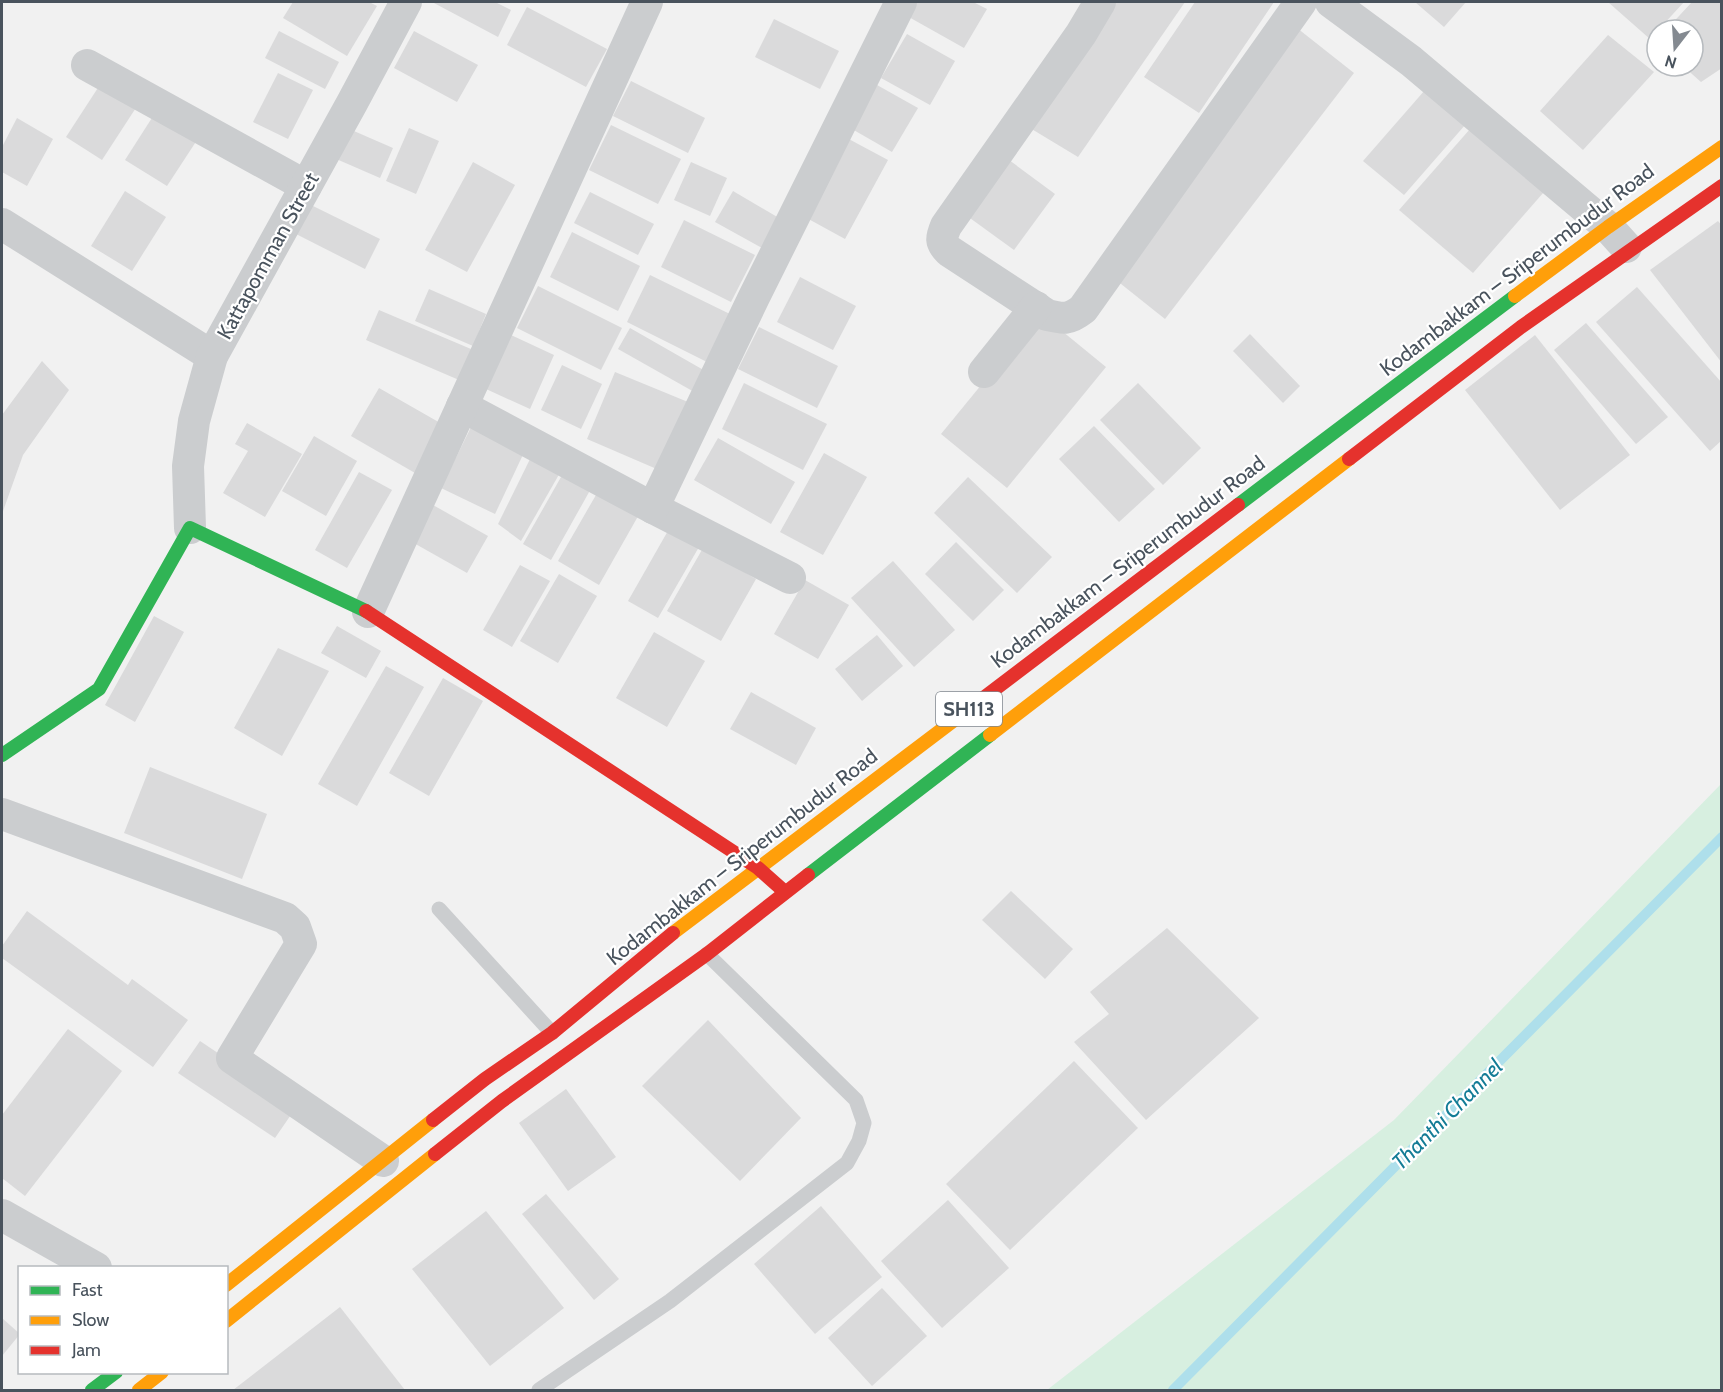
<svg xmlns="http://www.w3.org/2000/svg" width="1723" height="1392" font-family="Cabin,sans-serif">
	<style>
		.green { fill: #d7efe0 }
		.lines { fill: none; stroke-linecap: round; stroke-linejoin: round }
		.stream { stroke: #aedfeb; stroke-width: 10 }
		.building { fill: #dadadb }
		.lane { stroke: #cbcdcf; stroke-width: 15 }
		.street { stroke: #cbcdcf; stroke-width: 32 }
		.fast { stroke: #30b455; stroke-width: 14 }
		.slow { stroke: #ff9f0a; stroke-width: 14 }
		.jam { stroke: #e5322d; stroke-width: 14 }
		.labels { text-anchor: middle; stroke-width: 4.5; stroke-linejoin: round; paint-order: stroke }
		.shield { fill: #fff; stroke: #80878e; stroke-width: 1.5 }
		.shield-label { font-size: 20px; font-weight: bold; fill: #49535d }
		.street-label { font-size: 21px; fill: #49535d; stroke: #fff }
		.water-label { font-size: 22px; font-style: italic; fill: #137c96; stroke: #fff }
	</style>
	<rect width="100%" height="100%" fill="#f1f1f1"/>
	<path class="green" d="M1721 784V1390H1047L1394 1120Z"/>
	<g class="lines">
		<path class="stream" d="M1173 1390 1722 837"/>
	</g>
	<g class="building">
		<path d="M293 2H369L377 6 347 56 283 18Z"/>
		<path d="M432 2H495L511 10 498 37Z"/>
		<path d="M915 2H973L987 9 964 48 907 16Z"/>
		<path d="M1109 2H1185L1078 157 1025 125Z"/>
		<path d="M1195 2H1274L1199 113 1144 77Z"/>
		<path d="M1415 2H1466L1444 27Z"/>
		<path d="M1608 2H1684L1650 39Z"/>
		<path d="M1692 2H1722V68L1701 82 1683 66H1693V30H1666Z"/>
		<path d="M527 7 607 49 586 87 507 45Z"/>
		<path d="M774 19 839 51 820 89 755 57Z"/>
		<path d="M1292 24 1354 73 1165 319 1111 276Z"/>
		<path d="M279 31 339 62 325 89 265 58Z"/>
		<path d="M414 31 478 65 457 102 394 68Z"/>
		<path d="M907 34 955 61 930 105 881 78Z"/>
		<path d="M1608 35 1654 72 1583 150 1540 111Z"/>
		<path d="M278 73 313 90 288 139 253 122Z"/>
		<path d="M105 77 141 100 102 160 66 137Z"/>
		<path d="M631 81 705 118 688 153 613 116Z"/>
		<path d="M1432 82 1472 117 1404 195 1363 161Z"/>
		<path d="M877 85 918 108 892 152 852 129Z"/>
		<path d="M157 110 199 137 167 186 125 160Z"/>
		<path d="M17 118 53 139 27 186 2 172V147Z"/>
		<path d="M1477 121 1551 184 1473 273 1399 210Z"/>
		<path d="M611 125 681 159 658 204 589 170Z"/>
		<path d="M347 128 393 148 380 178 334 158Z"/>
		<path d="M409 128 439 141 416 194 386 181Z"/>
		<path d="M845 137 888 160 845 239 803 216Z"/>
		<path d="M1005 157 1055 194 1014 250 963 213Z"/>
		<path d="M473 162 515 185 467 272 425 250Z"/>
		<path d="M691 162 727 178 710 216 674 200Z"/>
		<path d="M125 191 166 217 132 271 91 246Z"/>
		<path d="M733 191 779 218 762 248 715 222Z"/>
		<path d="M590 192 654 224 638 255 574 223Z"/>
		<path d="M309 204 380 239 365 269 294 233Z"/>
		<path d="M684 220 755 255 731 302 661 267Z"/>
		<path d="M1718 221 1722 226V363L1650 270Z"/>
		<path d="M572 232 640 266 618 311 550 277Z"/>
		<path d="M650 275 734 316 711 364 627 322Z"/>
		<path d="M800 277 856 306 833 350 777 322Z"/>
		<path d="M538 286 622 328 601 370 517 328Z"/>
		<path d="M1637 287 1722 383V440L1710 451 1596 322Z"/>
		<path d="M429 289 486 314 473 346 415 321Z"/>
		<path d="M379 310 471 349 459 380 366 340Z"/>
		<path d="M1040 313 1106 367 1007 488 941 434Z"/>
		<path d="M1586 323 1668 417 1636 444 1554 350Z"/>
		<path d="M759 327 838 366 817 408 738 369Z"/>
		<path d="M630 328 707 372 696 393 618 349Z"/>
		<path d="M1250 334 1300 386 1283 403 1233 351Z"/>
		<path d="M511 335 554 355 530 409 486 389Z"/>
		<path d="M1535 335 1630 455 1560 510 1465 390Z"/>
		<path d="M42 361 69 390 23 455 2 514V415Z"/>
		<path d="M562 365 602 384 581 429 541 410Z"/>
		<path d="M615 372 688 402 659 470 587 439Z"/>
		<path d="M744 383 827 424 803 470 722 429Z"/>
		<path d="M1138 383 1201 448 1163 485 1100 420Z"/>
		<path d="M379 388 442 424 415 473 351 436Z"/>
		<path d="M475 419 528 444 495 514 441 488Z"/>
		<path d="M247 423 302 454 265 517 223 493 248 451 235 444Z"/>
		<path d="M1094 426 1155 489 1119 522 1059 459Z"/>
		<path d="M314 436 357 461 326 516 282 491Z"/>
		<path d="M718 438 795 482 771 524 694 480Z"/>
		<path d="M824 453 867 477 823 555 780 532Z"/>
		<path d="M532 455 561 471 521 541 498 524Z"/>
		<path d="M565 470 593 485 551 560 523 544Z"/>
		<path d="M359 472 392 490 347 568 315 550Z"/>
		<path d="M968 477 1052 557 1017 593 934 513Z"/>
		<path d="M600 488 641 511 599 585 558 561Z"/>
		<path d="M433 505 488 536 467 573 412 542Z"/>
		<path d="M673 522 703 540 658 618 628 601Z"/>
		<path d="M956 542 1004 590 973 621 925 574Z"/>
		<path d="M703 548 756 579 721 641 667 611Z"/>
		<path d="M893 561 955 630 914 667 851 598Z"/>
		<path d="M520 565 550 581 512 647 483 630Z"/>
		<path d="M559 574 597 596 558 663 520 641Z"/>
		<path d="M805 580 849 605 818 659 774 634Z"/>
		<path d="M154 616 184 632 135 722 105 705Z"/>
		<path d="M337 626 381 651 366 678 321 653Z"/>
		<path d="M654 632 705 661 667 727 616 698Z"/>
		<path d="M877 635 903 666 862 701 835 669Z"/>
		<path d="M278 648 329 671 282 756 234 728Z"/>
		<path d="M386 666 424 687 357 806 318 784Z"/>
		<path d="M443 678 483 701 429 796 389 773Z"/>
		<path d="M751 692 816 728 796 765 730 729Z"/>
		<path d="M150 767 267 814 242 879 124 833Z"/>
		<path d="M1011 891 1073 949 1045 979 982 920Z"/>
		<path d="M27 911 128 985 132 979 188 1020 153 1067 2 958V946Z"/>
		<path d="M1167 928 1259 1018 1146 1120 1074 1042 1109 1014 1090 992Z"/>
		<path d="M708 1020 801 1118 740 1181 642 1086Z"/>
		<path d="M68 1029 122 1071 25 1196 2 1178V1115Z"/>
		<path d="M200 1041 297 1106 275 1138 178 1073Z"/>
		<path d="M1074 1061 1138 1128 1010 1250 946 1184Z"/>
		<path d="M566 1089 616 1157 568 1191 519 1123Z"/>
		<path d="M546 1194 619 1279 594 1300 522 1214Z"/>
		<path d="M948 1200 1009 1268 942 1328 881 1261Z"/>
		<path d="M821 1206 882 1277 815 1334 754 1264Z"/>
		<path d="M486 1211 564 1308 490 1366 412 1269Z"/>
		<path d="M882 1288 927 1336 872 1386 828 1338Z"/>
		<path d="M340 1307 405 1390H233Z"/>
		<path d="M2 1318 20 1334 2 1356Z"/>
	</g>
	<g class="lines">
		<g class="lane">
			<path d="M439 909 552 1033"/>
			<path d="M539 1390 670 1301 847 1163 859 1141 864 1123 856 1100 707 954"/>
		</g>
		<g class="street">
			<path d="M1100 2 1081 34 946 226C941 238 940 242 949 251L1047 315C1064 319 1069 320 1083 309L1301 2"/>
			<path d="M1331 2 1411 61 1608 227 1626 247"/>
			<path d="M87 65 306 186"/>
			<path d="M2 224 212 356"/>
			<path d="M984 372 1036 307"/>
			<path d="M462 406 653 508 790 578"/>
			<path d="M653 508 754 297 901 2"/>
			<path d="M190 528 188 466 194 421 212 356 352 103 406 2"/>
			<path d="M368 612 647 2"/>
			<path d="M2 814 285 918 295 927 301 944 232 1058 383 1161"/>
			<path d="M2 1215 96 1268"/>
		</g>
		<g class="fast">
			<path d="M1238 505 1515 296"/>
			<path d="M2 755 99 689 190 528 366 611"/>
			<path d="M808 875 990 735"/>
			<path d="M92 1390 116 1372"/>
		</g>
		<g class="slow">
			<path d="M1515 296 1608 227 1722 147"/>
			<path d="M990 735 1349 459"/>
			<path d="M673 933 957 718"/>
			<path d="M226 1285 433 1120"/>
			<path d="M226 1321 435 1154"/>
			<path d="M139 1390 162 1372"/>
		</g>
		<g class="jam">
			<path d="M1349 459 1521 327 1722 186"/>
			<path d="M366 611 758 868 785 892"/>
			<path d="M957 718 1238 505"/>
			<path d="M433 1120 485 1079 552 1033 673 933"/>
			<path d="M435 1154 502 1101 707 954 808 875"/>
		</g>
	</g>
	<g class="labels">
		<rect class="shield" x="936" y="692" width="66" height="34" rx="4.5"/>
		<g class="shield-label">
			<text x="969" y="716">SH113</text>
		</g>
		<g class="street-label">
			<text transform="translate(268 256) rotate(-61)" y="7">Kattapomman Street</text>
			<text transform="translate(1517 270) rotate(-37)" y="7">Kodambakkam – Sriperumbudur Road</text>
			<text transform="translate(1128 562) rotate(-37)" y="7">Kodambakkam – Sriperumbudur Road</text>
			<text transform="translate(742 857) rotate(-38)" y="7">Kodambakkam – Sriperumbudur Road</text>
		</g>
		<g class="water-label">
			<text transform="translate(1447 1114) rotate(-45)" y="8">Thanthi Channel</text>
		</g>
	</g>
	<rect width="1723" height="1392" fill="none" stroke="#49535d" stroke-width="6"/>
	<rect x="18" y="1266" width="210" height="108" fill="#ffffff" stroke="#b6babe" stroke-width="1.5"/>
	<rect x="30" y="1286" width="30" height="9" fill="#30b455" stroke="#b6babe" stroke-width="1.5"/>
	<text x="72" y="1296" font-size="18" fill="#49535d">Fast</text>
	<rect x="30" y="1316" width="30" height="9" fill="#ff9f0a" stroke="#b6babe" stroke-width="1.5"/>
	<text x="72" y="1326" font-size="18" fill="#49535d">Slow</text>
	<rect x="30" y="1346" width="30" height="9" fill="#e5322d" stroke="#b6babe" stroke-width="1.5"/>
	<text x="72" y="1356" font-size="18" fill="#49535d">Jam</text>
	<g transform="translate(1675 48) rotate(197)"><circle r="28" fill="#ffffff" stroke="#b6babe" stroke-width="1.5"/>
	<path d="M0-4.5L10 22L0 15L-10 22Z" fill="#848a91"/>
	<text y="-9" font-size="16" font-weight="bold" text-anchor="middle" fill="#49535d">N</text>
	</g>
</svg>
